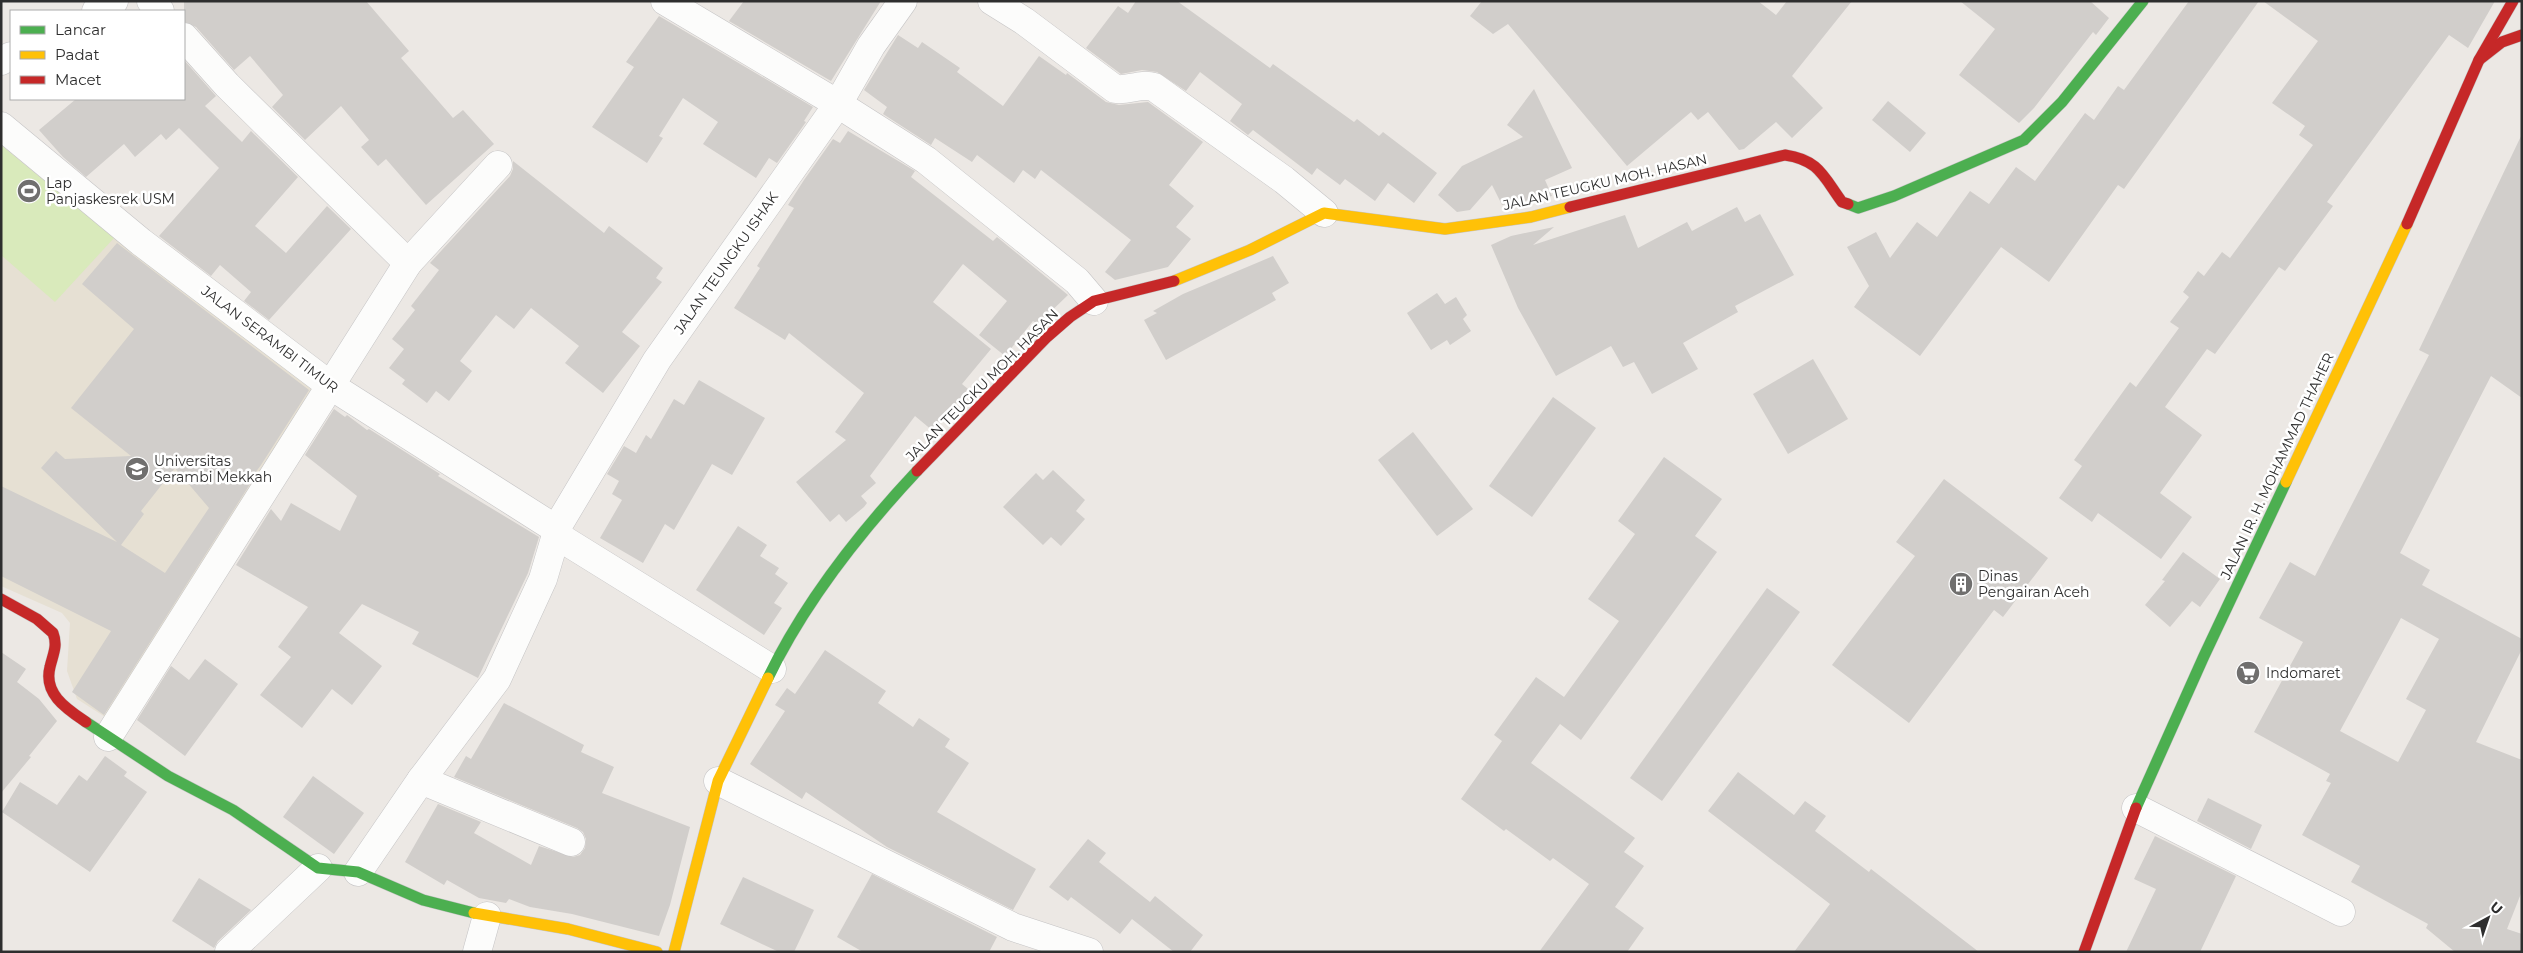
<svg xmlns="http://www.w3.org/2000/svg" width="2523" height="953" font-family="Montserrat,sans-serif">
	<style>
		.education { fill: #e6e0d3 }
		.pitch { fill: #d9eabb }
		.building { fill: #d1cecb; fill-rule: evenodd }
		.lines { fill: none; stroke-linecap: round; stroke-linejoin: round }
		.street-casing { stroke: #c5c4c5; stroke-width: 29 }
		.fast-casing { stroke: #c5c4c5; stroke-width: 12 }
		.slow-casing { stroke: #c5c4c5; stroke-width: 12 }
		.jam-casing { stroke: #c5c4c5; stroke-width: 12 }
		.street { stroke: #fcfcfb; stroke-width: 28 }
		.fast { stroke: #4caf50; stroke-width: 11 }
		.slow { stroke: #ffc107; stroke-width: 11 }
		.jam { stroke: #c62828; stroke-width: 11 }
		.labels { text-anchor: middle; stroke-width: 5; stroke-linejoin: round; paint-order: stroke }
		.street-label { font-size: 14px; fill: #2e2e2e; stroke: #fff }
		.poi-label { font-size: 14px; fill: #2e2e2e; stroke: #fff; text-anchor: start }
	</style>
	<rect width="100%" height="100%" fill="#ece8e4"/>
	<path class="education" d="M1 137 324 390 113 722 77 699 67 671 70 623 62 613 1 586Z"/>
	<path class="pitch" d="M1 145 114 238 55 302 1 255Z"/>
	<g class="building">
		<path d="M184 1H366L409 51 401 58 453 118 463 110 494 144 426 205 386 159 378 166 361 147 369 140 341 106 305 140 272 107 283 95 250 56 234 70 196 27 184 22Z"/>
		<path d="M744 1H881L831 81 729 21Z"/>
		<path d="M1136 1H1177L1270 68 1273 64 1354 122 1357 119 1379 136 1383 132 1437 173 1414 203 1388 183 1375 201 1345 179 1340 185 1317 168 1312 175 1253 130 1248 135 1230 121 1242 104 1200 72 1186 91 1157 72 1142 70 1121 74 1086 48 1118 6 1128 13Z"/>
		<path d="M1482 1H1758L1776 15 1787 1H1852L1792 76 1823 108 1792 138 1776 122 1744 149 1739 150 1708 112 1698 120 1691 112 1627 166 1508 24 1493 34 1470 16Z"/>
		<path d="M1960 1H2090L2109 18 2096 35 2093 32 2034 108 2019 123 1959 75 1995 29Z"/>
		<path d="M2189 1H2259L2124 189 2118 185 2049 282 2001 247 1920 356 1854 307 1869 286 1847 247 1876 232 1890 258 1917 222 1937 237 1970 191 1989 204 2016 167 2035 181 2085 113 2094 120 2118 86 2124 90Z"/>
		<path d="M2263 1H2495L2468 48 2449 35 2327 202 2333 206 2285 271 2279 267 2215 354 2207 349 2165 407 2202 435 2160 493 2192 517 2161 559 2098 513 2092 522 2059 498 2082 466 2074 460 2130 382 2136 387 2179 328 2170 322 2189 297 2183 292 2198 271 2204 276 2222 252 2230 258 2313 145 2299 135 2305 126 2272 103 2318 41Z"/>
		<path d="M659 16 813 107 804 121 806 122 777 163 769 158 756 178 703 144 718 122 683 98 659 136 663 138 647 163 592 127 634 67 626 62Z"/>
		<path d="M898 35 918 48 922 42 960 68 957 72 1003 106 1039 56 1066 75 1067 73 1106 102 1119 105 1148 102 1203 142 1169 185 1194 206 1176 227 1191 239 1168 267 1115 280 1105 272 1131 240 1041 170 1035 179 1023 170 1014 183 977 155 972 162 935 138 931 145 883 114 887 107 864 90Z"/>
		<path d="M184 60 216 96 205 106 242 142 251 131 298 177 255 226 286 253 327 206 351 229 269 320 244 301 251 292 220 265 211 276 159 236 219 168 179 128 166 140 161 134 135 157 124 144 86 177 63 157 39 130 76 99H184Z"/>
		<path d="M1534 89 1572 168 1545 180 1552 196 1502 205 1492 185 1470 210 1457 212 1438 195 1462 166 1523 137 1507 125Z"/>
		<path d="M1888 101 1926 133 1910 152 1872 120Z"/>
		<path d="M848 131 915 171 911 177 993 241 997 237 1068 295 1038 324 1033 321 1005 356 979 335 1007 301 963 264 933 302 991 349 962 384 968 389 933 431 915 416 870 476 876 483 861 496 867 503 864 507 846 522 839 514 830 522 796 482 846 440 835 432 864 393 789 333 785 340 734 308 760 268 757 266 794 208 788 205 804 180 833 139 840 143Z"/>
		<path d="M2522 134V398L2491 376 2400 553 2430 570 2422 585 2522 639V649L2476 742 2522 760V891L2507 929 2522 934V952H2455L2426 928 2428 924 2351 882 2360 866 2302 835 2331 783 2326 781 2330 774 2254 732 2303 642 2259 618 2290 562 2315 576 2429 355 2419 350ZM2401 618 2439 639 2406 699 2426 710 2398 762 2340 731Z"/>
		<path d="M513 161 604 233 609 226 663 268 656 278 662 282 622 332 640 346 603 393 565 363 579 346 531 308 514 329 496 315 460 361 472 371 449 401 436 391 427 403 402 384 405 380 389 368 404 349 392 339 415 310 411 306 439 270 430 263 510 176 513 169Z"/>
		<path d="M1737 207 1745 222 1760 214 1794 275 1735 306 1738 312 1683 343 1698 369 1652 394 1634 362 1623 367 1611 346 1556 376 1518 308 1491 245 1511 236 1554 227 1533 245 1625 215 1638 248 1687 222 1692 231Z"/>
		<path d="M117 243 309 390 261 465 248 482 250 484 104 715 72 692 111 631 1 576V486L117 542 41 468 56 451 65 459 131 456 71 408 134 329 82 284ZM175 468 209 508 165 573 121 545 144 514 141 511Z"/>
		<path d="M1273 256 1289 283 1272 293 1276 300 1166 360 1144 320 1157 313 1153 311 1183 294Z"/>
		<path d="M1437 293 1445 304 1456 297 1467 315 1463 319 1471 331 1450 345 1447 340 1431 350 1407 313Z"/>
		<path d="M1813 359 1848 419 1788 454 1753 394Z"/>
		<path d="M699 380 765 418 732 475 712 464 674 530 665 524 643 563 600 538 622 500 612 494 619 481 607 474 624 446 636 453 646 435 651 439 674 399 684 405Z"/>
		<path d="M1553 397 1596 428 1532 517 1489 486Z"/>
		<path d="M334 409 345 417 347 415 367 430 369 429 440 474 438 476 539 537 528 573 478 678 412 644 419 632 362 604 339 633 382 666 352 705 332 689 302 728 260 695 291 657 278 647 308 607 236 565 271 509 281 521 291 503 340 531 357 496 305 455Z"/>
		<path d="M1413 432 1473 509 1437 536 1378 460Z"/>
		<path d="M1664 457 1722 499 1695 536 1717 552 1581 740 1560 724 1531 763 1635 838 1624 852 1644 866 1615 907 1644 928 1627 952H1539L1589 884 1553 858 1550 861 1506 829 1504 831 1461 799 1502 741 1494 735 1536 677 1564 697 1619 621 1588 599 1635 534 1618 521Z"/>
		<path d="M1053 470 1085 500 1076 511 1085 519 1061 546 1051 537 1043 545 1003 507 1036 473 1043 480Z"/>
		<path d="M1944 479 2048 558 2003 617 1994 610 1909 723 1832 665 1915 556 1896 542Z"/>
		<path d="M738 526 767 545 760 556 779 568 775 574 788 583 774 603 782 608 764 635 696 590Z"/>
		<path d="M2183 552 2220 579 2200 607 2192 601 2170 627 2145 605 2165 581 2162 580Z"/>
		<path d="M1767 588 1800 612 1662 801 1630 778Z"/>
		<path d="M825 650 886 691 878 703 913 727 919 718 950 739 945 747 969 763 937 812 1036 869 1013 910 887 847 806 792 802 799 750 764 785 711 775 705 787 688 795 694Z"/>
		<path d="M1 652 26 669 17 682 39 699 57 721 29 756 31 757 1 793Z"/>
		<path d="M205 659 238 684 185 756 137 720 171 666 189 680Z"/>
		<path d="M504 703 584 745 581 752 614 767 602 793 690 827 670 905 659 936 572 914 530 907 509 899 506 903 479 898 447 880 444 885 405 862 438 804 481 822 474 833 531 865 539 846 573 857 580 855 585 848 586 839 583 832 577 828 454 777 466 756 471 759Z"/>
		<path d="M105 756 127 772 124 776 147 792 90 872 2 812 20 782 57 805 79 775 87 781Z"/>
		<path d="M1738 772 1794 815 1805 801 1826 816 1815 831 1869 872 1871 869 1979 952H1794L1830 904 1708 811Z"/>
		<path d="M313 776 364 813 334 854 283 817Z"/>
		<path d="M2208 798 2262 825 2251 849 2197 821Z"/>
		<path d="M2155 836 2236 876 2200 952H2126L2156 889 2134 879Z"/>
		<path d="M1088 839 1106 853 1099 862 1150 902 1155 896 1203 935 1190 952H1174L1132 919 1120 934 1071 897 1068 901 1049 887Z"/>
		<path d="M872 874 997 937 989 952H863L837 937Z"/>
		<path d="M743 877 814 910 794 952H779L720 924Z"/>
		<path d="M199 878 251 910 218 941 214 948 172 921Z"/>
	</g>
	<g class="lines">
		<g class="street-casing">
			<g id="street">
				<path d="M151 1 160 11"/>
				<path d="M665 1 838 104 926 160 1077 281 1094 301"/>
				<path d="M992 1 1024 21 1115 89C1129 91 1140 83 1154 87L1284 180 1324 213"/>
				<path d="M96 11 114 1"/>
				<path d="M184 37 227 85 408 263"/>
				<path d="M1 61 11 56"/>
				<path d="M1 126 141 242 331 386 556 529"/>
				<path d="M556 529 657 360 838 104 871 46 903 1"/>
				<path d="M556 529V535L772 669"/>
				<path d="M108 737 408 263 498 165"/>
				<path d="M421 780 571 842"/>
				<path d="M718 781 1013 927 1089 952"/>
				<path d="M2136 808 2341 912"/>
				<path d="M358 872 421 780 497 679 543 579 556 535"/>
				<path d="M229 952 318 868"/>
				<path d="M477 952 487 916"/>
			</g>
		</g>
		<g class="fast-casing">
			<g id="fast">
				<path d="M1848 204 1858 208 1894 196 2024 140 2062 102 2143 1"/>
				<path d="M768 678C805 601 859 533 917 471"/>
				<path d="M86 722 168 776 233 810 318 868 358 872 423 900 474 913"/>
				<path d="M2136 808 2204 656 2286 482"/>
			</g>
		</g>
		<g class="slow-casing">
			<g id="slow">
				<path d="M1174 281 1250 250 1324 213 1445 229 1531 217 1570 207"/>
				<path d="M2286 482 2407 224"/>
				<path d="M474 913 568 929 657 952"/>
				<path d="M674 952 718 781 768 678"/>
			</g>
		</g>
		<g class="jam-casing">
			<g id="jam">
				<path d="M2479 60 2502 42 2522 35"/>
				<path d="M1570 207 1785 155C1819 160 1823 176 1842 202L1848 204"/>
				<path d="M2407 224 2479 60 2513 1"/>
				<path d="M917 471 1047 337 1070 317 1094 301 1174 281"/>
				<path d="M1 599 37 619 53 633C58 646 53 654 50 667 43 694 67 709 86 722"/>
				<path d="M2084 952 2136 808"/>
			</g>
		</g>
		<use href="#street" class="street"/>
		<use href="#fast" class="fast"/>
		<use href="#slow" class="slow"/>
		<use href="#jam" class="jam"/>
	</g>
	<defs>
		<g id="stadium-disc" transform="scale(1.25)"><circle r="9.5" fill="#706f6e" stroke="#fff"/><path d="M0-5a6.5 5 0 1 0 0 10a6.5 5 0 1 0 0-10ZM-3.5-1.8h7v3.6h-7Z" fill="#fff"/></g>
		<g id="university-disc" transform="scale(1.25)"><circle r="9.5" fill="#706f6e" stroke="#fff"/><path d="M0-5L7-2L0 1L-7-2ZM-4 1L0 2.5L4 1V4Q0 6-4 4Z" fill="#fff"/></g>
		<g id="building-disc" transform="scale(1.25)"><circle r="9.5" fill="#706f6e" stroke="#fff"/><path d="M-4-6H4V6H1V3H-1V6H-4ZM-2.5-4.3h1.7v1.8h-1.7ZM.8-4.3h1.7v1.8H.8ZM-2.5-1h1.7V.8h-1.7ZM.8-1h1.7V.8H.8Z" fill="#fff"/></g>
		<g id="supermarket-disc" transform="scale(1.25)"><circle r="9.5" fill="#706f6e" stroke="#fff"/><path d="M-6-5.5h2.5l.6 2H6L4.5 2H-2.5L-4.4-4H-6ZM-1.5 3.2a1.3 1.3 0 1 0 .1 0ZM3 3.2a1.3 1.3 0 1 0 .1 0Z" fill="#fff"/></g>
	</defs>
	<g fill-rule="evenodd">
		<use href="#stadium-disc" x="29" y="191"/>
		<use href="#university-disc" x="137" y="469"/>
		<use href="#building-disc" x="1961" y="584"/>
		<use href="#supermarket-disc" x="2248" y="673"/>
	</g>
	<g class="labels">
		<g class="street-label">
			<text transform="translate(1605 182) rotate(-13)" y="5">JALAN TEUGKU MOH. HASAN</text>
			<text transform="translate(726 263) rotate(-55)" y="5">JALAN TEUNGKU ISHAK</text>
			<text transform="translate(270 339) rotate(37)" y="5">JALAN SERAMBI TIMUR</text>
			<text transform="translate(982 385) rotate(-45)" y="5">JALAN TEUGKU MOH. HASAN</text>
			<text transform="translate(2277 466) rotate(-65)" y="5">JALAN IR. H. MOHAMMAD THAHER</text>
		</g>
		<g class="poi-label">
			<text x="46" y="188">Lap<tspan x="46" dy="16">Panjaskesrek USM</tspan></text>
			<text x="154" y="466">Universitas<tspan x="154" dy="16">Serambi Mekkah</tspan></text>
			<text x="1978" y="581">Dinas<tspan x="1978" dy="16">Pengairan Aceh</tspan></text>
			<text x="2266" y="678">Indomaret</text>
		</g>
	</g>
	<rect width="2523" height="953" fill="none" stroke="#2e2e2e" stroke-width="5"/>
	<rect x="10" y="10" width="175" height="90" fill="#ffffff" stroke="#ababab"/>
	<rect x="20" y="26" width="25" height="8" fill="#4caf50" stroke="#ababab"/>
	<text x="55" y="35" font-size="15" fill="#2e2e2e">Lancar</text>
	<rect x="20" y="51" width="25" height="8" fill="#ffc107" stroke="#ababab"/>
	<text x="55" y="60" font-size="15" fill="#2e2e2e">Padat</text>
	<rect x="20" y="76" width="25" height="8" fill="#c62828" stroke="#ababab"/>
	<text x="55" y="85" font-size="15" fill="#2e2e2e">Macet</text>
	<g transform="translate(2488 918) rotate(40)" stroke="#ffffff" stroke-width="4" paint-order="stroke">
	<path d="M0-4L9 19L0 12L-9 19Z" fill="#2e2e2e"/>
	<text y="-8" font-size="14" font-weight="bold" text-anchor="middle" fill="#2e2e2e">U</text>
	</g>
</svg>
